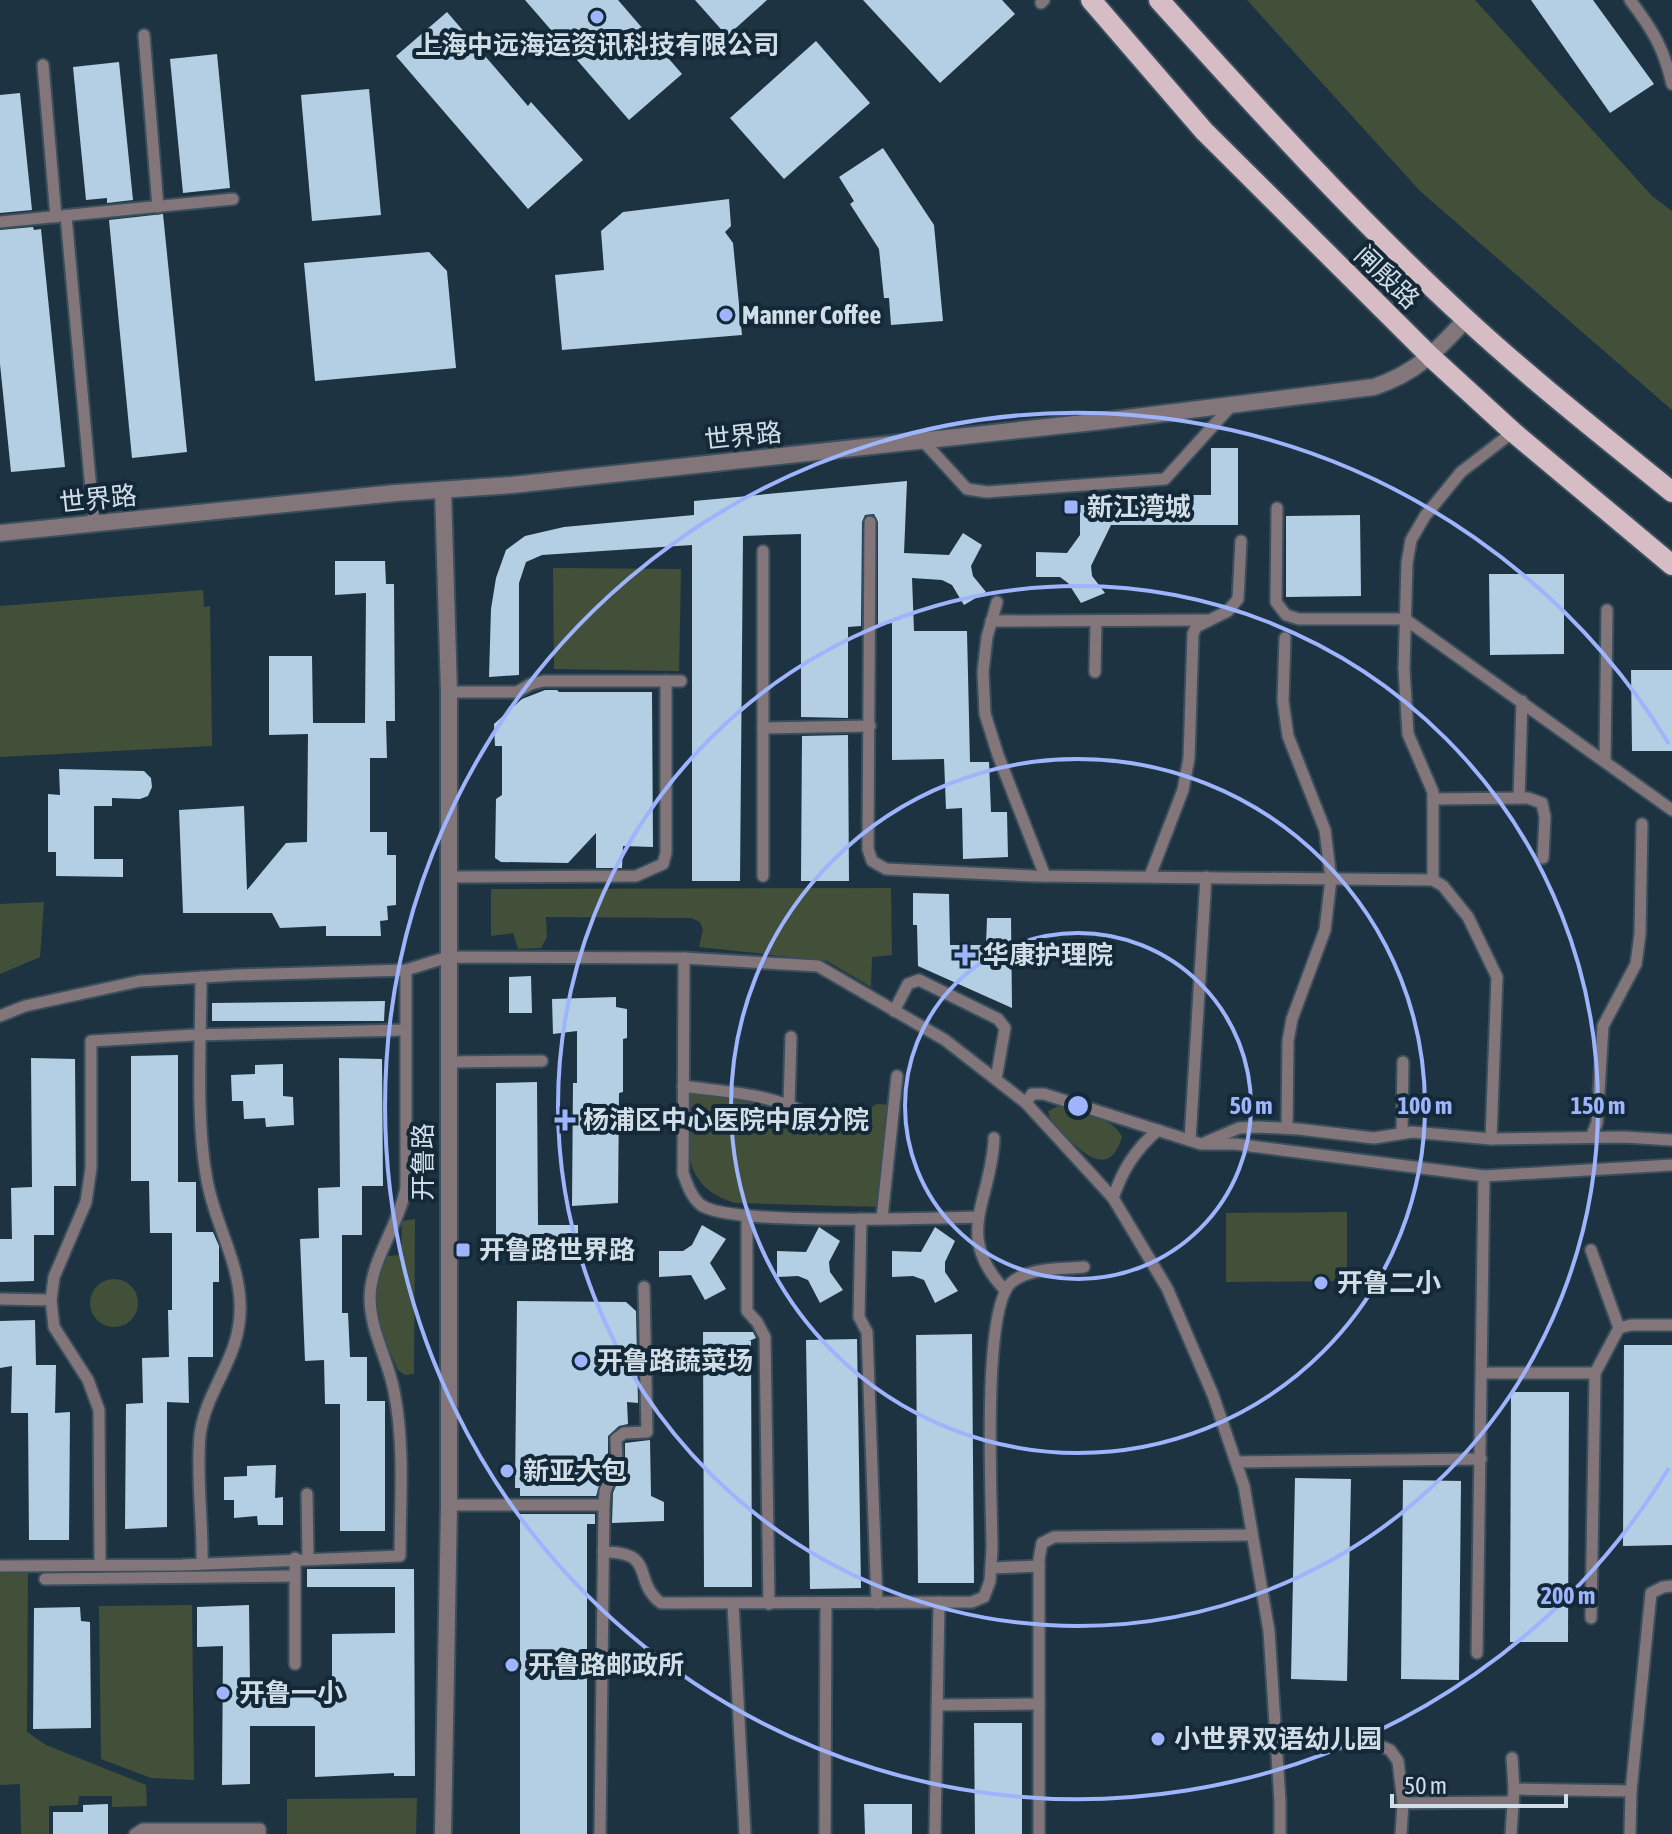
<svg xmlns="http://www.w3.org/2000/svg" width="1672" height="1834" font-family="'Asap Condensed','Noto Sans SC',sans-serif">
	<style>
		.green { fill: #42503a }
		.building { fill: #b4cfe3 }
		.lines { fill: none; stroke-linecap: round; stroke-linejoin: round }
		.service-casing { stroke: #3b4e5c; stroke-width: 15 }
		.tertiary-casing { stroke: #3b4e5c; stroke-width: 20 }
		.primary-casing { stroke: #3b4e5c; stroke-width: 24 }
		.service { stroke: #83767b; stroke-width: 11 }
		.tertiary { stroke: #83767b; stroke-width: 16 }
		.primary { stroke: #d6bcc4; stroke-width: 20 }
		.ring { fill: none; stroke: #9eb4fd; stroke-width: 4 }
		.poi-dot { fill: #9eb4fd; stroke: #142938; stroke-width: 3 }
		.labels { text-anchor: middle; stroke-width: 8; stroke-linejoin: round; paint-order: stroke }
		.poi-label { font-size: 26px; font-weight: bold; fill: #d1dde7; stroke: #142938; text-anchor: start }
		.street-label { font-size: 26px; fill: #d1dde7; stroke: #142938 }
		.centre { fill: #9eb4fd; stroke: #142938; stroke-width: 4 }
		.ring-label { font-size: 24px; text-anchor: middle; font-weight: bold; fill: #9eb4fd; stroke: #142938; stroke-width: 8; stroke-linejoin: round; paint-order: stroke }
	</style>
	<rect width="100%" height="100%" fill="#1e3342"/>
	<g class="green">
		<path d="M1247 0H1475L1652 196 1672 211V410L1420 191Z"/>
		<path d="M553 568 681 569 679 671 554 669Z"/>
		<path d="M203 590 204 607 210 606 212 746 0 757V606Z"/>
		<path d="M891 888 892 955 872 957 871 987 827 961 699 947 703 930 700 922 691 918 546 917 547 937 541 948 518 949 513 933 491 936V889Z"/>
		<path d="M44 902 40 957 0 974V904Z"/>
		<path d="M686 1090 776 1104 801 1115 841 1120 854 1117 877 1104 890 1105 882 1207 735 1203C677 1185 689 1141 686 1090Z"/>
		<path d="M1058 1106C1078 1113 1113 1116 1122 1137 1111 1173 1090 1160 1071 1141 1061 1132 1050 1124 1048 1111Z"/>
		<path d="M1347 1212V1281L1226 1282V1213Z"/>
		<path d="M415 1219 414 1374 405 1375 398 1370C377 1320 367 1311 386 1256L401 1255 402 1221Z"/>
		<circle cx="114" cy="1303" r="24"/>
		<path d="M0 1570H28L27 1732 46 1745 146 1785 147 1806 112 1807V1796H79L78 1805 49 1806V1834H21L20 1784 0 1785Z"/>
		<path d="M192 1605 194 1780 151 1778 101 1759 99 1606Z"/>
		<path d="M417 1798 416 1834H287V1799Z"/>
	</g>
	<g class="building">
		<path d="M525 0H618L682 74 629 120Z"/>
		<path d="M695 0H767L727 36Z"/>
		<path d="M863 0H1002L1015 14 940 83Z"/>
		<path d="M1531 0H1593L1654 84 1610 113Z"/>
		<path d="M447 12 528 106 531 102 583 160 528 209 396 56Z"/>
		<path d="M816 41 870 103 784 179 730 118Z"/>
		<path d="M217 54 230 188 183 193 170 59Z"/>
		<path d="M119 62 133 200 107 203V198L86 200 73 67Z"/>
		<path d="M369 89 381 215 312 221 301 95Z"/>
		<path d="M20 93 32 210 0 213V95Z"/>
		<path d="M883 148 934 225 943 321 891 325 889 298H884L879 249 850 204 854 201 839 177Z"/>
		<path d="M729 199 731 226 725 232 733 243 742 335 562 350 555 275 604 270 601 231 623 212Z"/>
		<path d="M163 214 187 452 132 458 109 220Z"/>
		<path d="M33 227 34 230 41 229 65 467 11 472 0 364V230Z"/>
		<path d="M429 252 447 271 456 368 315 381 304 263Z"/>
		<path d="M1211 448H1238V525H1111L1091 566 1092 576 1105 593 1081 603 1068 583 1060 577H1036V552L1067 553 1080 535V505H1177V495H1211Z"/>
		<path d="M907 481 904 553 949 555 963 533 982 545 971 566 973 576 986 592 964 605 952 585 942 580 912 578 914 631H967L970 762H989L991 812H1007L1008 857 963 859 962 808 946 809 944 759 892 760V623L878 625V522L874 514 865 515 862 522 861 626 848 627V718L801 717V534L743 536 740 881H692V545L542 555 526 562 519 583V675L489 677 491 609 496 578 506 550 525 536 564 527 694 515V501Z"/>
		<path d="M1360 515 1361 596 1286 597V516Z"/>
		<path d="M335 561H385L386 584H394L395 721H386L387 758H370V832H387V855H396V905L387 906 388 920 380 921 381 936H326V926L280 928 272 913H183L179 810 244 806 247 890 286 843 307 842 308 734 269 735V656H312L313 723H365L366 593 335 595Z"/>
		<path d="M1489 574H1564V654L1490 655Z"/>
		<path d="M1631 670H1672V751H1632Z"/>
		<path d="M545 690H557L559 692H652L653 847 623 846 622 868H596V833L568 863 501 862 495 858 496 799 502 795V746H495L494 724 522 699Z"/>
		<path d="M848 735 849 881H801L802 736Z"/>
		<path d="M59 769 144 771 151 778 152 787 148 796 140 799 112 798V806H94V859H123V877L56 876V852H48V794L60 795Z"/>
		<path d="M913 893 949 894 950 945H986L987 918H1011L1012 1008 918 966 917 925H913Z"/>
		<path d="M531 976 532 1013H509V977Z"/>
		<path d="M616 997V1007L627 1009V1038L623 1039V1092L619 1093 618 1203 572 1206 573 1083H577V1031L553 1034 552 999Z"/>
		<path d="M385 1001 384 1021H212V1003Z"/>
		<path d="M178 1055V1182H196V1232H213L219 1246V1282H213V1357H188L189 1403 167 1402V1527L125 1529 126 1404 143 1403 142 1358 169 1357 168 1310H172V1233H150L149 1181H131V1056Z"/>
		<path d="M31 1058 75 1059 76 1186H54V1235H34V1281L0 1282V1239H12L11 1188 32 1187Z"/>
		<path d="M339 1058 382 1059 383 1186H362V1235H342V1313H348L350 1357H367V1401H385V1531H340V1404H325L324 1360 305 1361 300 1239 319 1238 318 1188 340 1187Z"/>
		<path d="M283 1064V1096L293 1097 294 1125 266 1127 265 1118 244 1119 243 1101H232L231 1075 255 1074V1065Z"/>
		<path d="M537 1082 538 1225H578V1258L527 1260V1252L519 1254V1248L496 1250V1083Z"/>
		<path d="M702 1225 726 1239 710 1263 726 1289 705 1300 691 1275 659 1277V1251H683L692 1245Z"/>
		<path d="M819 1227 840 1241 829 1262 830 1272 843 1290 820 1303 808 1280 798 1276 777 1277V1251L806 1252Z"/>
		<path d="M935 1227 955 1241 945 1262V1272L958 1291 935 1303 924 1280 913 1276 892 1277V1251L921 1252Z"/>
		<path d="M517 1301 626 1302 636 1311 638 1403 627 1402 628 1424 619 1426 608 1436V1462L596 1496H520V1488H515Z"/>
		<path d="M35 1320 36 1365H56L55 1413 70 1412 69 1540H29L28 1413H11L12 1366 0 1368V1321Z"/>
		<path d="M703 1332H753L756 1338 749 1341H751L752 1587H704Z"/>
		<path d="M972 1334 974 1583H918L916 1335Z"/>
		<path d="M857 1339 861 1588 810 1589 806 1340Z"/>
		<path d="M1624 1345H1672V1545L1623 1546Z"/>
		<path d="M1511 1392H1569L1568 1642H1510Z"/>
		<path d="M650 1440 651 1496 664 1502V1521L612 1523 613 1493 625 1464V1443Z"/>
		<path d="M276 1465 275 1498 283 1497V1525H258L257 1516 234 1518V1500H224V1477L247 1476V1466Z"/>
		<path d="M1295 1478 1351 1479 1347 1681 1291 1679Z"/>
		<path d="M1403 1480 1461 1481 1459 1680 1401 1679Z"/>
		<path d="M520 1514H595V1524H587V1834H520Z"/>
		<path d="M307 1569H414L415 1776H394V1773L315 1777V1726H250V1784L222 1785 223 1646 197 1647V1607L249 1605 250 1686 332 1687V1634L395 1633V1587H307Z"/>
		<path d="M80 1607 81 1621 90 1622 91 1728 33 1729 34 1608Z"/>
		<path d="M974 1723H1022V1834H975Z"/>
		<path d="M108 1804V1834H53V1812H83V1805Z"/>
		<path d="M864 1804H912V1834H865Z"/>
	</g>
	<g class="lines">
		<g class="service-casing">
			<g id="service">
				<path d="M1630 0C1652 29 1664 48 1672 84"/>
				<path d="M1041 3 1044 0"/>
				<path d="M144 35 158 207"/>
				<path d="M43 65 56 217"/>
				<path d="M66 216 94 523"/>
				<path d="M0 222 233 199"/>
				<path d="M923 441 967 489 987 492 1165 479 1232 405"/>
				<path d="M1277 508 1276 602 1286 615 1299 619H1405L1672 810"/>
				<path d="M870 522 868 849 872 861 886 869 1034 876 1433 880 1443 886 1468 917 1497 977 1491 1139"/>
				<path d="M763 551V876"/>
				<path d="M997 602 987 637 983 672 985 714 998 755 1045 876"/>
				<path d="M991 621 1207 620"/>
				<path d="M1285 638 1283 701 1288 736 1325 830 1331 879 1325 930 1292 1019 1288 1041 1287 1128"/>
				<path d="M1095 672 1096 621"/>
				<path d="M449 692H517L531 684 544 681H681"/>
				<path d="M763 728 870 726"/>
				<path d="M1605 761 1607 610"/>
				<path d="M1519 798 1522 701"/>
				<path d="M1433 799 1528 798 1542 803 1545 817 1543 858"/>
				<path d="M1150 876 1183 790 1189 758 1193 634 1196 627 1228 611 1238 599 1241 541"/>
				<path d="M448 877 636 876 663 864 666 853V681"/>
				<path d="M1433 880V792L1408 734 1404 669 1407 563 1411 540 1425 516 1461 472 1513 432"/>
				<path d="M684 958 683 1173C687 1184 691 1197 701 1205 729 1226 932 1218 977 1217"/>
				<path d="M201 977C201 1041 195 1123 208 1185 216 1225 238 1260 240 1302 243 1357 206 1387 200 1435 196 1477 203 1521 202 1563"/>
				<path d="M894 1011 908 984 919 980 998 1019 1005 1028 996 1079"/>
				<path d="M0 1016 25 1006 140 981 237 975 406 970 448 957 684 958 818 966 945 1040 1026 1103 1113 1198 1167 1288 1213 1395 1244 1486 1269 1631 1280 1801V1834"/>
				<path d="M448 1062 542 1061"/>
				<path d="M683 1086C724 1092 768 1093 805 1113"/>
				<path d="M1026 1103 1032 1094H1044L1201 1144H1235L1484 1176 1672 1165"/>
				<path d="M789 1104 791 1037"/>
				<path d="M1402 1133 1403 1062"/>
				<path d="M1591 1137 1597 1123 1603 1026 1636 964 1640 934 1642 824"/>
				<path d="M994 1138C992 1201 952 1234 1005 1290"/>
				<path d="M1190 1140 1206 877"/>
				<path d="M1206 1142 1239 1128 1258 1127 1298 1129 1374 1138 1412 1132 1491 1139 1624 1137 1672 1140"/>
				<path d="M1113 1198C1123 1169 1135 1150 1158 1130"/>
				<path d="M747 1215V1311L757 1322 765 1337 769 1604"/>
				<path d="M882 1218 897 1076"/>
				<path d="M861 1219 859 1317 867 1332 877 1603"/>
				<path d="M1591 1250 1619 1328"/>
				<path d="M0 1299 51 1300"/>
				<path d="M1482 1373H1595"/>
				<path d="M1236 1462 1481 1459"/>
				<path d="M307 1494 308 1558"/>
				<path d="M449 1505H604L600 1834"/>
				<path d="M604 1505 605 1491 617 1464 616 1439 624 1433 647 1432 644 1287"/>
				<path d="M603 1552C658 1552 631 1580 661 1603L972 1602 984 1597 990 1581 992 1549C992 1503 981 1307 1012 1282 1031 1267 1062 1269 1084 1267"/>
				<path d="M100 1565 99 1410 88 1380 54 1327 51 1300 54 1277 86 1202 91 1168V1041L193 1035 405 1030"/>
				<path d="M0 1566 182 1565 400 1556C400 1501 405 1445 394 1391 388 1359 370 1331 370 1297 371 1259 399 1225 406 1188V970"/>
				<path d="M991 1568 1039 1566"/>
				<path d="M45 1579 295 1576"/>
				<path d="M733 1604 745 1834"/>
				<path d="M1591 1618 1595 1373 1619 1328 1631 1325H1672"/>
				<path d="M1477 1653 1484 1176"/>
				<path d="M295 1664V1558"/>
				<path d="M937 1705 1039 1704"/>
				<path d="M1276 1745 1374 1743 1390 1750 1398 1761 1403 1803 1401 1834"/>
				<path d="M1514 1789 1631 1791"/>
				<path d="M1403 1803 1513 1802"/>
				<path d="M135 1834 143 1829H260V1834"/>
				<path d="M825 1834 826 1603"/>
				<path d="M935 1834 939 1602"/>
				<path d="M1039 1834V1559L1042 1543 1054 1537 1252 1535"/>
				<path d="M1511 1834 1514 1789 1512 1758"/>
				<path d="M1630 1834 1631 1791 1651 1593 1663 1587 1672 1586"/>
			</g>
		</g>
		<g class="tertiary-casing">
			<g id="tertiary">
				<path d="M443 490 449 692V1505L443 1834"/>
				<path d="M0 533 395 493 512 485 1103 421 1374 387C1416 373 1437 351 1466 319"/>
			</g>
		</g>
		<g class="primary-casing">
			<g id="primary">
				<path d="M1091 0 1204 131 1431 357 1513 432 1672 565"/>
				<path d="M1159 0C1258 110 1358 220 1467 320 1532 380 1603 436 1672 492"/>
			</g>
		</g>
		<use href="#service" class="service"/>
		<use href="#tertiary" class="tertiary"/>
		<use href="#primary" class="primary"/>
	</g>
	<g class="ring">
		<circle cx="1078" cy="1106" r="173"/>
		<circle cx="1078" cy="1106" r="347"/>
		<circle cx="1078" cy="1106" r="520"/>
		<path d="M1669 1468A693 693 0 1 1 1669 744"/>
	</g>
	<g class="poi-dot">
		<circle cx="597" cy="17" r="8"/>
		<circle cx="726" cy="315" r="8"/>
		<rect x="1063" y="499" width="16" height="16" rx="4"/>
		<path d="M961 943h8v8h8v8h-8v8h-8v-8h-8v-8h8z"/>
		<path d="M561 1108h8v8h8v8h-8v8h-8v-8h-8v-8h8z"/>
		<rect x="455" y="1242" width="16" height="16" rx="4"/>
		<circle cx="1321" cy="1283" r="8"/>
		<circle cx="581" cy="1361" r="8"/>
		<circle cx="507" cy="1471" r="8"/>
		<circle cx="512" cy="1665" r="8"/>
		<circle cx="223" cy="1693" r="8"/>
		<circle cx="1158" cy="1739" r="8"/>
	</g>
	<g class="labels">
		<g class="poi-label">
			<text x="597" y="54" text-anchor="middle">上海中远海运资讯科技有限公司</text>
			<text x="742" y="324">Manner Coffee</text>
			<text x="1087" y="516">新江湾城</text>
			<text x="983" y="964">华康护理院</text>
			<text x="583" y="1129">杨浦区中心医院中原分院</text>
			<text x="479" y="1259">开鲁路世界路</text>
			<text x="1337" y="1292">开鲁二小</text>
			<text x="597" y="1370">开鲁路蔬菜场</text>
			<text x="523" y="1480">新亚大包</text>
			<text x="528" y="1674">开鲁路邮政所</text>
			<text x="239" y="1702">开鲁一小</text>
			<text x="1174" y="1748">小世界双语幼儿园</text>
		</g>
		<g class="street-label">
			<text transform="translate(1387 277) rotate(44)" y="9">闸殷路</text>
			<text transform="translate(743 436) rotate(-6)" y="9">世界路</text>
			<text transform="translate(98 499) rotate(-6)" y="9">世界路</text>
			<text transform="translate(423 1162) rotate(-90)" y="9">开鲁路</text>
		</g>
	</g>
	<circle cx="1078" cy="1106" r="12" class="centre"/>
	<g class="ring-label">
		<text x="1251" y="1114">50 m</text>
		<text x="1425" y="1114">100 m</text>
		<text x="1598" y="1114">150 m</text>
		<text x="1568" y="1604">200 m</text>
	</g>
	<path d="M1392 1794v12h174v-12" fill="none" stroke="#d1dde7" stroke-width="4"/>
	<text x="1404" y="1794" font-size="24" fill="#d1dde7" stroke="#142938" stroke-width="6" paint-order="stroke">50 m</text>
</svg>
